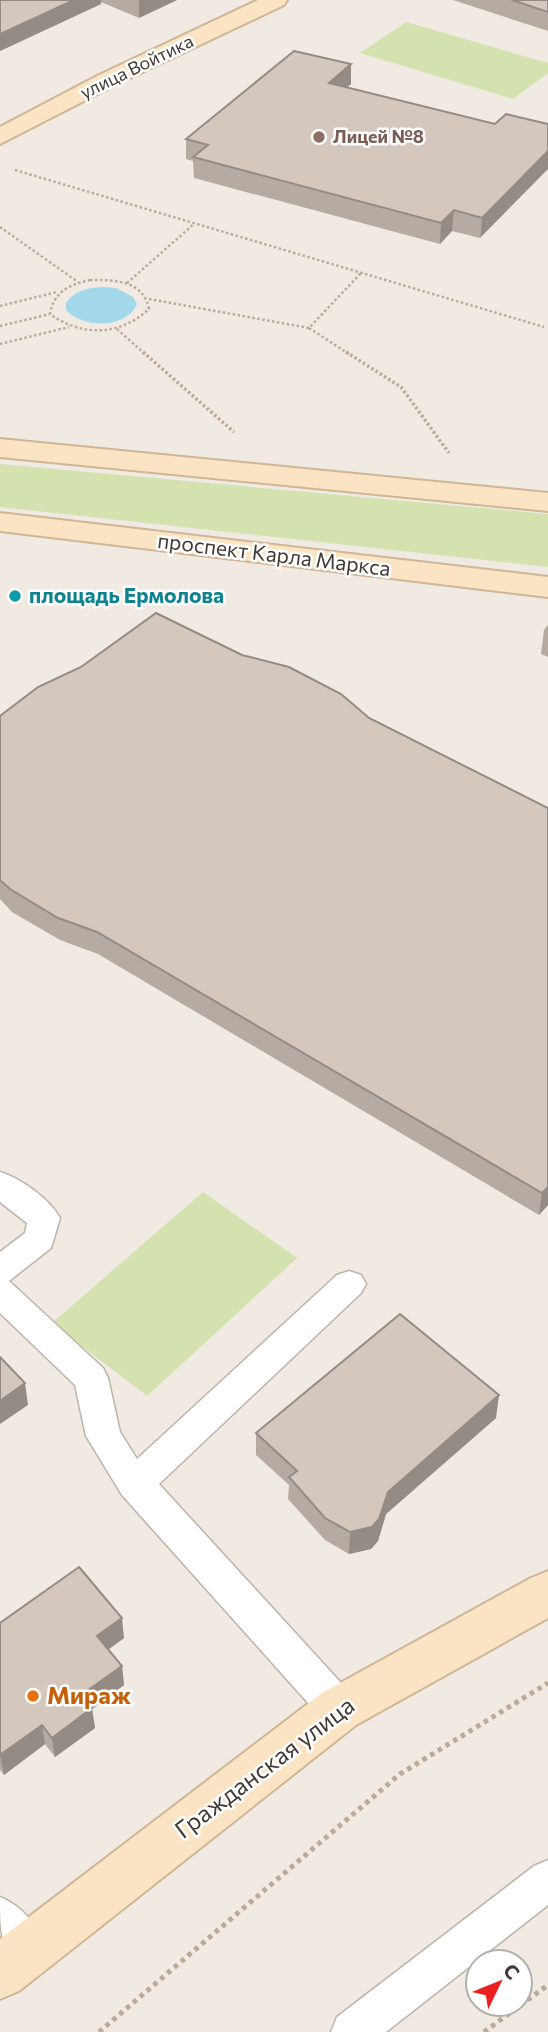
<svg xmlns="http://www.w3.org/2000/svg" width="548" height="2032" font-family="Commissioner,sans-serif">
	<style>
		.green { fill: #d3e2ae }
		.water { fill: #a2d8ea }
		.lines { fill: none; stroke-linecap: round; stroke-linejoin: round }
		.lane-casing { stroke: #beb3aa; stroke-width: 3 }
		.secondary-casing { stroke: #ceb696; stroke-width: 4 }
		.path-far2 { stroke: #bcaa99; stroke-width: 2.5; stroke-dasharray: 2.5 2.5; stroke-linecap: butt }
		.path-far1 { stroke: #bcaa99; stroke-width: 3.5; stroke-dasharray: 2.5 2.5; stroke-linecap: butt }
		.path { stroke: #bcaa99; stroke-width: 5; stroke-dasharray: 4.5 4.5; stroke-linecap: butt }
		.lane { fill: #fff; fill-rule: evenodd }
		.secondary { fill: #fae4c3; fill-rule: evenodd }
		.wall { fill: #b6aba3 }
		.shaded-wall { fill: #948b84 }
		.building { fill: #d4c7bd; stroke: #948b84; stroke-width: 2 }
		.education-dot { fill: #8d6e63; stroke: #fff; stroke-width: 2.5 }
		.culture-dot { fill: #0f9aa8; stroke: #fff; stroke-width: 2.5 }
		.food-dot { fill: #e8710a; stroke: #fff; stroke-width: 2.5 }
		.labels { text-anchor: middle; stroke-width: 5; stroke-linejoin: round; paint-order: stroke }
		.far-street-label { font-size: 18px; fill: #423a34; stroke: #fff }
		.far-education-label { font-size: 18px; font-weight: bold; fill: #785e54; stroke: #fff; text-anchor: start }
		.street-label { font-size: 21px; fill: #423a34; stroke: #fff }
		.culture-label { font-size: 21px; font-weight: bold; fill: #0d838f; stroke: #fff; text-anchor: start }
		.near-food-label { font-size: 24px; font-weight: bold; fill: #c56008; stroke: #fff; text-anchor: start }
		.near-street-label { font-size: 24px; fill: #423a34; stroke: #fff }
	</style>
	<rect width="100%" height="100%" fill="#f0eae3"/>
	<g class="green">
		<path d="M406 22 548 63V73L513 99 360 53Z"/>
		<path d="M0 464 548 514V567L0 507Z"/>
		<path d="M203 1192 297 1258 147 1396 52 1323Z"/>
	</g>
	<path class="water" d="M103 287 116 288 133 297 137 304C126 329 83 329 66 310V303C75 290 88 288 103 287Z"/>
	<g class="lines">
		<g class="lane-casing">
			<g id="lane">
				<path d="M0 1172C20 1178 50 1199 60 1218L51 1248 9 1281 103 1368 108 1378 120 1432 137 1459 337 1275 349 1271 361 1275 366 1284 361 1293 159 1484 353 1696 358 1709 353 1722 339 1727 325 1722 122 1495 86 1436 75 1385 0 1313V1252L25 1233 27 1223 0 1202Z"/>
				<path d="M548 1860V1905L386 2032H331L337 2017 534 1866Z"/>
				<path d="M0 1897C22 1906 39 1927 48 1949L42 1964 27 1970C0 1954 0 1931 0 1897Z"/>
			</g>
		</g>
		<g class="secondary-casing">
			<g id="secondary">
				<path d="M258 0H287L284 5 115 85 0 144V127L99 75Z"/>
				<path d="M0 439 548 493V511L0 457Z"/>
				<path d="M0 513 548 577V597L0 531Z"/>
				<path d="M548 1571V1618L356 1725 19 1991 0 1999V1939L322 1693 531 1578Z"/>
			</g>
		</g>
		<g class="path-far2">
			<path d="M15 170 544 327"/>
			<path d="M0 227 78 282"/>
			<path d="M90 280C115 280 143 280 149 309 120 336 82 337 50 314 54 291 69 285 90 280Z"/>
			<path d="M127 283 194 224"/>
			<path d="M149 299 309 328 361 273"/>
			<path d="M0 306 57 292"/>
			<path d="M0 326 50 314"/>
			<path d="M309 328 349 354"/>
			<path d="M117 329 145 354"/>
			<path d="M0 344 69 327"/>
		</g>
		<g class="path-far1">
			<path d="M143 352 234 432"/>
			<path d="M346 352 401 387 449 453"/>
		</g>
		<g class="path">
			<path d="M99 2032 400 1774 548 1683"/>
			<path d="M484 2032 548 1985"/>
		</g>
		<use href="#lane" class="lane"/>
		<use href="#secondary" class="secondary"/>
	</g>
	<g class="wall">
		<path d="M0 0H177L139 18 101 2V4L0 51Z"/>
		<path d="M453 0H548V31Z"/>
		<path d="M351 64V84L346 88 495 124 480 238 452 231 440 244 194 178 193 161 186 159V139Z"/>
		<path d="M548 625V657L541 654 544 630Z"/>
		<path d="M0 716 369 718 548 808V1205L539 1215 98 954 60 940 12 912 0 899Z"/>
		<path d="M496 1418 386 1514 378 1541 371 1549 349 1554 325 1540 288 1499 289 1485 256 1455V1433Z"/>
		<path d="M0 1623 124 1638 108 1650 122 1666 124 1685 92 1709 95 1728 55 1757 45 1744 4 1775 0 1770Z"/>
	</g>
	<g class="shaded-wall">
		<path d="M74 0H101V4L0 51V34Z"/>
		<path d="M139 0H177L139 18Z"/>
		<path d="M351 64V84L329 103V83Z"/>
		<path d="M548 151V169L480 238 482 218Z"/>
		<path d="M454 210 452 231 440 244 441 223Z"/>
		<path d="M548 1187V1205L539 1215 542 1193Z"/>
		<path d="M25 1383 28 1405 0 1424V1401Z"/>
		<path d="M499 1395 496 1418 386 1514 378 1541 371 1549 349 1554 350 1532 388 1492Z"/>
		<path d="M122 1618 124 1638 99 1656 97 1636Z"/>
		<path d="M122 1666 124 1685 92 1709 95 1728 55 1757 52 1738 80 1696Z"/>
		<path d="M42 1725 45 1744 4 1775 0 1755Z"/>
	</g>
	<g class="building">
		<path d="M0 0H74L0 34Z"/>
		<path d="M512 0H548V12Z"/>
		<path d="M294 51 351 64 329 83 495 124 506 114 548 124V151L482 218 454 210 441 223 193 157 208 145 186 139Z"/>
		<path d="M156 613 242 655 289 667 341 694 369 718 548 808V1187L542 1193 97 932 58 918 10 889 0 880V716L38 687 81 667Z"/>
		<path d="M400 1314 499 1395 388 1492 379 1519 372 1527 350 1532 325 1518 289 1477 297 1471 256 1433Z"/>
		<path d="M0 1357 25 1383 0 1401Z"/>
		<path d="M79 1567 122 1618 97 1636 122 1666 80 1696 92 1708 52 1738 42 1725 0 1755V1623Z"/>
	</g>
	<circle class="education-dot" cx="319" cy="137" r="7"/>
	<circle class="culture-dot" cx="15" cy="596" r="7"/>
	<circle class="food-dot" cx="33" cy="1696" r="7"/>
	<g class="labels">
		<g class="far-street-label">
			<text transform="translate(137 67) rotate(-26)" y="6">улица Войтика</text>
		</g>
		<g class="far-education-label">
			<text x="333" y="143">Лицей №8</text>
		</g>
		<g class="street-label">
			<text transform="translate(274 555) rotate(7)" y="7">проспект Карла Маркса</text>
		</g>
		<g class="culture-label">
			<text x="29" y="603">площадь Ермолова</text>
		</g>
		<g class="near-food-label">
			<text x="47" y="1704">Мираж</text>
		</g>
		<g class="near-street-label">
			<text transform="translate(265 1768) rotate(-37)" y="8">Гражданская улица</text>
		</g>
	</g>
	<g transform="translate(499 1983) rotate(47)"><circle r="33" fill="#ffffff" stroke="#b3b0ae" stroke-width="2"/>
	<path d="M0-5L12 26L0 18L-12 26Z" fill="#eb2021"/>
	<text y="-10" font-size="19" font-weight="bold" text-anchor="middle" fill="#423a34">С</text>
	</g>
</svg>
